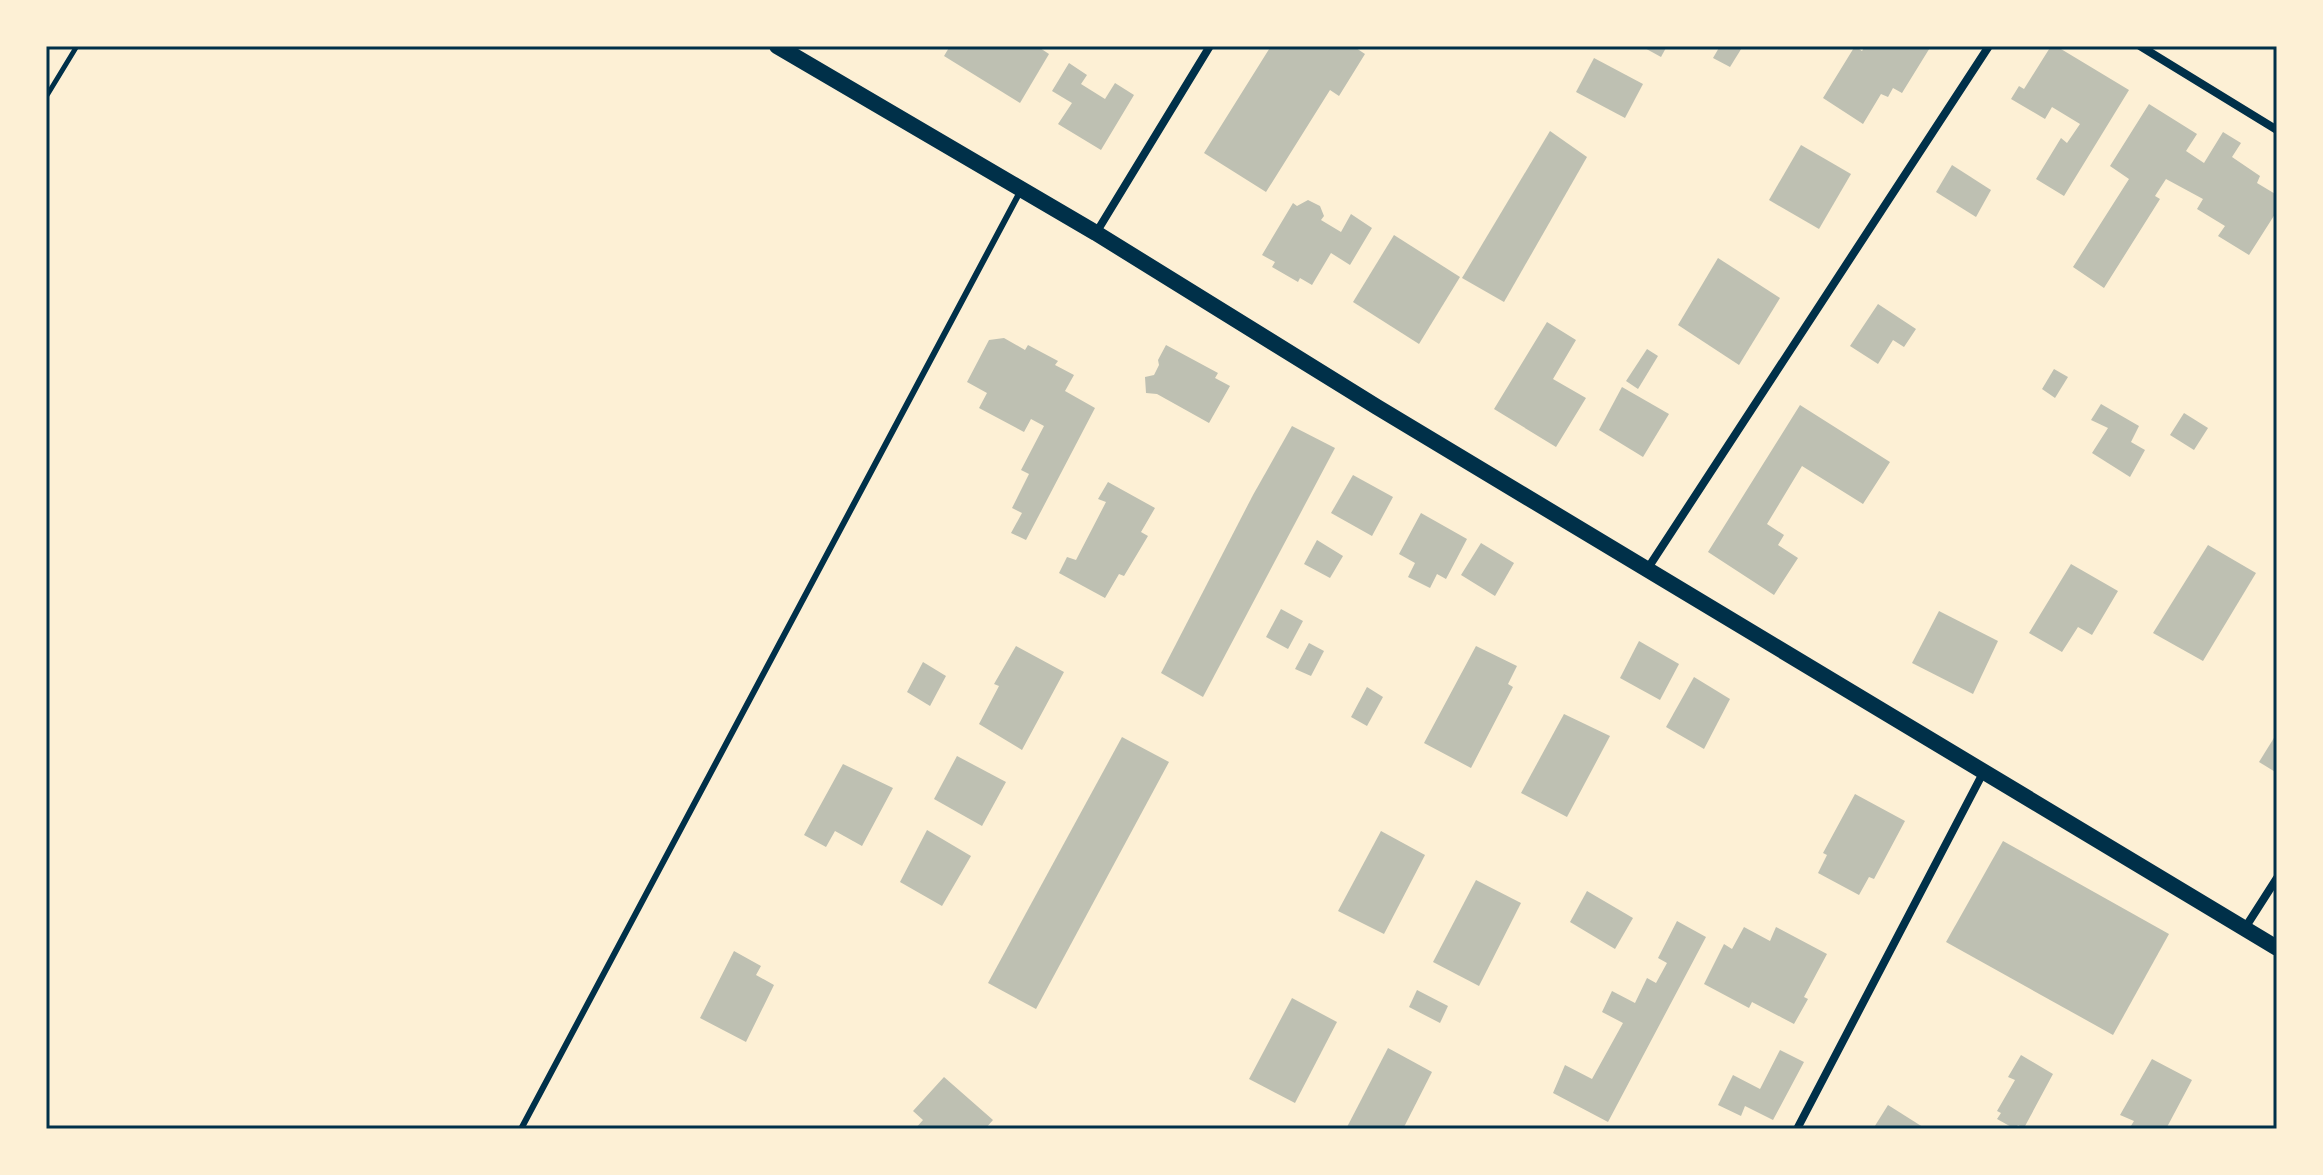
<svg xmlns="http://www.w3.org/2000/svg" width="2323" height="1175" font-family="'Fira Sans',sans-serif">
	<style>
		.building { fill: #bec0b2 }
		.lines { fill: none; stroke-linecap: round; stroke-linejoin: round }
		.path { stroke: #003049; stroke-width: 5 }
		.service { stroke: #003049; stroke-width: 6 }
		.minor { stroke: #003049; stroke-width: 8 }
		.secondary { stroke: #003049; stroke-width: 16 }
		.neatline { fill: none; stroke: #003049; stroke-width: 3 }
	</style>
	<rect width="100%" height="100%" fill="#fdf0d5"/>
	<g class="building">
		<path d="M950 46H1037L1049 54 1020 103 944 56Z"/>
		<path d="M1271 46H1353L1365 54 1339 96 1330 90 1266 192 1204 153Z"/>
		<path d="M1641 46H1667L1661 57Z"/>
		<path d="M1720 46H1743L1730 67 1713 58Z"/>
		<path d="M1855 46 1862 51 1865 46H1931L1902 93 1893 88 1888 97 1881 94 1863 124 1823 98Z"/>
		<path d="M2051 46H2056L2129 90 2064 196 2036 179 2061 138 2067 143 2080 124 2052 107 2045 119 2011 99 2019 86 2024 89Z"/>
		<path d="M1594 58 1643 84 1625 118 1576 92Z"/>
		<path d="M1069 63 1087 75 1081 84 1105 99 1115 83 1134 95 1101 150 1058 124 1072 103 1052 91Z"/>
		<path d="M2149 104 2197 134 2186 151 2204 163 2223 132 2241 143 2232 157 2260 176 2257 183 2277 195V211L2249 255 2218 236 2225 226 2197 209 2203 199 2166 179 2155 196 2160 199 2104 288 2073 267 2129 179 2110 166Z"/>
		<path d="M1550 131 1587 157 1504 302 1462 278Z"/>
		<path d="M1801 145 1851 174 1819 229 1769 200Z"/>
		<path d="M1952 165 1991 190 1976 217 1936 192Z"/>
		<path d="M1308 200 1320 206 1324 216 1321 220 1341 232 1351 214 1372 228 1350 265 1331 253 1312 285 1300 278 1298 282 1272 267 1275 262 1262 255 1293 203 1297 206Z"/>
		<path d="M1394 235 1460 277 1419 344 1353 302Z"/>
		<path d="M1718 258 1780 298 1739 365 1678 325Z"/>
		<path d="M1878 304 1916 329 1904 347 1893 340 1878 364 1850 346Z"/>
		<path d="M1547 322 1576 340 1553 379 1586 398 1556 447 1494 409Z"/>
		<path d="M1004 338 1025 350 1028 345 1058 361 1055 365 1074 375 1065 391 1095 408 1026 540 1011 533 1022 513 1012 508 1029 474 1021 470 1044 426 1031 419 1024 432 979 408 987 393 967 382 989 340Z"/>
		<path d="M1166 345 1218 373 1215 378 1230 386 1209 423 1157 394 1146 393 1145 377 1154 375 1159 365 1158 360Z"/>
		<path d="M1647 349 1658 356 1638 389 1626 381Z"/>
		<path d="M2054 369 2068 377 2055 398 2042 389Z"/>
		<path d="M1622 387 1669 414 1643 457 1599 430Z"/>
		<path d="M2101 404 2139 426 2131 442 2145 450 2130 477 2092 453 2108 428 2091 420Z"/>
		<path d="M1800 405 1890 462 1863 504 1802 466 1767 524 1784 535 1778 545 1798 558 1774 595 1708 552Z"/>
		<path d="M2184 413 2208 428 2194 450 2170 435Z"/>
		<path d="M1292 426 1335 448 1203 697 1161 673 1253 495Z"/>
		<path d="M1353 475 1393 497 1372 536 1331 513Z"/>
		<path d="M1108 482 1155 508 1141 532 1148 536 1124 576 1119 574 1105 598 1059 573 1067 557 1076 560 1106 502 1098 499Z"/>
		<path d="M1421 513 1467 539 1446 579 1437 574 1430 588 1408 577 1415 563 1399 554Z"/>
		<path d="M1317 540 1343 556 1330 578 1304 564Z"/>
		<path d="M1481 543 1514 563 1495 596 1461 575Z"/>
		<path d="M2208 545 2256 573 2203 661 2153 633Z"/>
		<path d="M2071 564 2118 591 2092 635 2078 627 2062 652 2029 633Z"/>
		<path d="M1281 609 1303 621 1288 649 1266 637Z"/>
		<path d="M1939 611 1998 641 1973 694 1912 663Z"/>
		<path d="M1639 641 1679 664 1660 700 1620 678Z"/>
		<path d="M1309 643 1324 651 1311 676 1295 669Z"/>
		<path d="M1016 646 1064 672 1022 750 979 724 999 686 994 684Z"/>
		<path d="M1476 646 1517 666 1508 684 1513 687 1471 768 1424 743Z"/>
		<path d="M923 662 946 676 930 706 907 692Z"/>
		<path d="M1694 677 1730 699 1704 749 1666 727Z"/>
		<path d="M1367 687 1383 697 1367 726 1351 717Z"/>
		<path d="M1564 714 1610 736 1567 817 1521 793Z"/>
		<path d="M2277 733V773L2259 762Z"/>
		<path d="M1122 737 1169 762 1036 1009 988 983Z"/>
		<path d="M957 756 1006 782 982 826 934 799Z"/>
		<path d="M843 764 893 788 862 846 835 831 826 847 804 835Z"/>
		<path d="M1855 794 1905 821 1874 879 1869 877 1859 895 1818 873 1827 855 1823 853Z"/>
		<path d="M927 830 971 856 942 906 900 882Z"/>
		<path d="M1381 831 1425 855 1384 934 1338 911Z"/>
		<path d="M2003 841 2169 934 2113 1035 1946 942Z"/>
		<path d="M1476 880 1521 903 1479 986 1433 962Z"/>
		<path d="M1587 891 1633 918 1615 949 1570 922Z"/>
		<path d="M1677 921 1706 937 1608 1122 1553 1093 1565 1065 1592 1079 1623 1023 1602 1012 1612 991 1635 1003 1647 978 1656 983 1667 963 1658 958Z"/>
		<path d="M1744 927 1770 941 1776 927 1827 954 1804 997 1808 999 1794 1024 1752 1002 1749 1008 1704 984 1724 944 1732 949Z"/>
		<path d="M734 951 761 966 756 975 774 985 746 1042 700 1018Z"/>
		<path d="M1417 990 1448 1006 1440 1023 1409 1007Z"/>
		<path d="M1292 998 1337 1022 1295 1103 1249 1079Z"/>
		<path d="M1388 1048 1432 1072 1403 1129H1346Z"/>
		<path d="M1780 1050 1804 1062 1773 1120 1745 1106 1741 1116 1718 1105 1733 1075 1760 1089Z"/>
		<path d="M2021 1055 2053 1074 2024 1128 2018 1125 2015 1129 1997 1119 2001 1113 1997 1111 2015 1080 2008 1077Z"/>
		<path d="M2152 1059 2192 1080 2166 1129H2129L2134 1121 2120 1115Z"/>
		<path d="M944 1077 993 1120 985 1129H915L923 1120 913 1111Z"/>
		<path d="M1888 1105 1926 1129H1873Z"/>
	</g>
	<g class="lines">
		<path class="path" d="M46 97 77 46"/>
		<path class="service" d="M521 1129 1021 190"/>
		<g class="minor">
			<path d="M2140 46 2277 130"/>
			<path d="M1096 233 1210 46"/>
			<path d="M1648 568 1989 46"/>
			<path d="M2245 928 2277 878"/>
			<path d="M1797 1129 1983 773"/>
		</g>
		<path class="secondary" d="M777 46 1096 233 1377 407 2277 948"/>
	</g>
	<rect width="2323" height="1175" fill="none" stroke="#fdf0d5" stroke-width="96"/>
	<rect x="48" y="48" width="2227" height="1079" class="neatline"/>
</svg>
